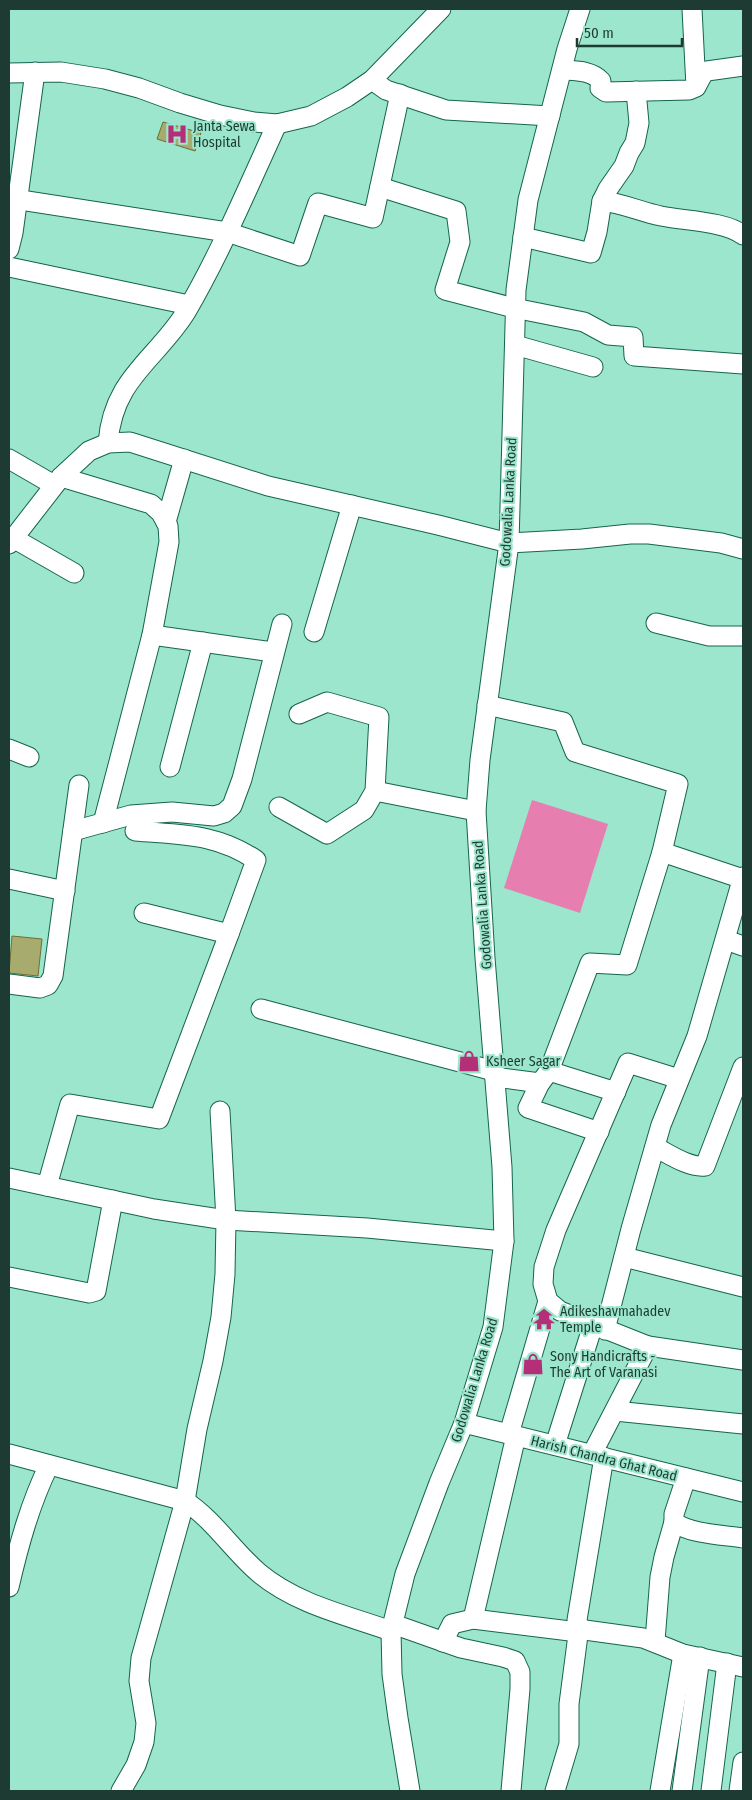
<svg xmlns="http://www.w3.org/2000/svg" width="752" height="1800" font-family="'Fira Sans Condensed',sans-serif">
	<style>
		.green { fill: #e67eaf }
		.building { fill: #a7ab6e; stroke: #6c6f34 }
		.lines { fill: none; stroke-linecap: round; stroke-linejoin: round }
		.minor-casing { stroke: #146450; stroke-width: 21 }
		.minor { stroke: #fff; stroke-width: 19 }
		.labels { text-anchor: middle; stroke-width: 4; stroke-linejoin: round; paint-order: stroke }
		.poi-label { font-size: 14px; fill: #1d3b32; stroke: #9ce6cd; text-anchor: start }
		.street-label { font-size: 14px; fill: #1d3b32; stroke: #9ce6cd }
	</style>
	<rect width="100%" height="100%" fill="#9ce6cd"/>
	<path class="green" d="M532 800 608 824 580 913 504 888Z"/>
	<g class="building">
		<path d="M163 122 201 133 195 151 157 139Z"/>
		<path d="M12 936 42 939 38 976 9 973Z"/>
	</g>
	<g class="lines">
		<g class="minor-casing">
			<g id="minor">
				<path d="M692 9 696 87"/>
				<path d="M562 70C575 71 591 70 601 81L600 88 606 92 689 90 696 87 703 74 707 71 743 66"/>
				<path d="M9 73 61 72 105 79 139 88 180 103 220 115 254 122 277 124 311 116 347 97 372 80 441 9"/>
				<path d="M372 80 386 90 446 110 550 116"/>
				<path d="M380 187 456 211 460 242 445 290 514 308 584 322 608 335 633 337 634 356 743 364"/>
				<path d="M27 201 227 232 300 256 318 203 373 218 400 94"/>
				<path d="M602 201C622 203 641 212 661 216 684 221 725 221 743 235"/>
				<path d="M523 237 591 253 597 232 602 201 608 189 624 166 629 153 635 143 639 123 636 91"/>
				<path d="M9 249 13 233 35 72"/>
				<path d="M9 267 189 305"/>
				<path d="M515 345 593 367"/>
				<path d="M108 443C113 378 156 360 186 312 221 252 248 187 277 124"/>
				<path d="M9 459 54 485"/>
				<path d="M61 477 151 504 161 513 168 526 169 542 152 635 103 823"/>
				<path d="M166 522 184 459"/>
				<path d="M13 538 74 573"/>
				<path d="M9 544 61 477 89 451 108 443 130 442 268 486 438 525 509 543 582 539 630 534H649L721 543 743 549"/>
				<path d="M656 623 709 636H743"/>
				<path d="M314 632 352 505"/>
				<path d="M152 635 273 652"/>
				<path d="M487 705 563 722 575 752 678 784 662 852 743 879"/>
				<path d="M9 749 29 757"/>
				<path d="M170 767 203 642"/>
				<path d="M375 791 476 811"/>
				<path d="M279 807 327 834 364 810 375 791 379 717 327 702 299 714"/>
				<path d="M73 831 131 815 172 812 214 816 224 813 232 806 242 779 282 624"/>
				<path d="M135 831C181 835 216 833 256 860L229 934"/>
				<path d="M9 879 65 891"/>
				<path d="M726 940 743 946"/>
				<path d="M9 984 40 988 48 985 53 976 79 785"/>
				<path d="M261 1009 494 1071"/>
				<path d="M549 1071 590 963 627 965 662 852"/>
				<path d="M495 1077 540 1083 528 1108 599 1132"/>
				<path d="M541 1082 549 1071 616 1092"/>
				<path d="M655 1147C669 1154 689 1168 705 1166L743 1067"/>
				<path d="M9 1178 154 1209 226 1220 367 1228 504 1241"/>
				<path d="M47 1186 70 1104 159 1119 229 934 144 913"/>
				<path d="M624 1257 743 1287"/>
				<path d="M9 1277 89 1293 96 1291 113 1200"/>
				<path d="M605 1330 631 1229 661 1125 697 1036 743 877"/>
				<path d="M648 1346 560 1311 548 1301 543 1284 544 1267 556 1230 628 1063 679 1079"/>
				<path d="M615 1411 743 1424"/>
				<path d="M464 1423 743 1492"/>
				<path d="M509 1434 548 1301"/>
				<path d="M555 1445 593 1325"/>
				<path d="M9 1454 185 1501C214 1520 233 1551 259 1573 296 1604 346 1615 391 1631"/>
				<path d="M592 1454 648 1346 743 1360"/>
				<path d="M604 1457 577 1620 579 1627 585 1630 643 1638 683 1654 743 1667"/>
				<path d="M686 1478 674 1514V1522C689 1534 724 1535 743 1538"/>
				<path d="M9 1587C19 1544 30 1504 49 1465"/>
				<path d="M473 1619 516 1436"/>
				<path d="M393 1624 461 1648 503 1657 515 1661 520 1672V1689L511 1791"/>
				<path d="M655 1641 660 1577 664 1557 674 1522"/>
				<path d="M443 1642 452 1624 473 1619 578 1632"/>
				<path d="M121 1791 136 1765 144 1742 146 1723 139 1681 141 1658 185 1501 197 1429 213 1361 221 1317 225 1274 226 1220 220 1111"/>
				<path d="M410 1791 398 1718 392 1674 391 1631 405 1574 439 1483 464 1423 493 1327 504 1241 502 1167 485 958 476 811 480 760 509 543 516 290 528 200 567 49 580 9"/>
				<path d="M555 1791 569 1744V1704L579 1627"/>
				<path d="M660 1791 683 1654"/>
				<path d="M682 1791 700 1657"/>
				<path d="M711 1791 727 1663"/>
				<path d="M739 1791 743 1762"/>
			</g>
		</g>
		<use href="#minor" class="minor"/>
	</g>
	<defs>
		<g id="hospital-bare" transform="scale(1.725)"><path d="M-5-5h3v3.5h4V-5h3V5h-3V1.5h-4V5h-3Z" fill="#b33078" stroke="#9ce6cd" stroke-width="2.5" paint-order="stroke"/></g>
		<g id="shop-bare" transform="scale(1.725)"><path d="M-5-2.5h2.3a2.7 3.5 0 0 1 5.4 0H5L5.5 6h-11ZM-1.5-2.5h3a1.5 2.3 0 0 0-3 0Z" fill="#b33078" stroke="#9ce6cd" stroke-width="2.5" paint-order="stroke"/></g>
		<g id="temple-bare" transform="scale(1.725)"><path d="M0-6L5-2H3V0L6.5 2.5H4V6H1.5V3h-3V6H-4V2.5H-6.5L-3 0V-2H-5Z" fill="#b33078" stroke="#9ce6cd" stroke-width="2.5" paint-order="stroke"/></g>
	</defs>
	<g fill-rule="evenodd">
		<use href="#hospital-bare" x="177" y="134"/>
		<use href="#shop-bare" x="469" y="1061"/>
		<use href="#temple-bare" x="544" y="1319"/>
		<use href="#shop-bare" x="533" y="1364"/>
	</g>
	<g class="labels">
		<g class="poi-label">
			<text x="193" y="131">Janta Sewa<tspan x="193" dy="16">Hospital</tspan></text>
			<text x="486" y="1066">Ksheer Sagar</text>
			<text x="560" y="1316">Adikeshavmahadev<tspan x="560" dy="16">Temple</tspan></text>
			<text x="550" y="1361">Sony Handicrafts -<tspan x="550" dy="16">The Art of Varanasi</tspan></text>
		</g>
		<g class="street-label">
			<text transform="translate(508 502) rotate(-87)" y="5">Godowalia Lanka Road</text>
			<text transform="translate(482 905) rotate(-94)" y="5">Godowalia Lanka Road</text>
			<text transform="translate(474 1380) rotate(-73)" y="5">Godowalia Lanka Road</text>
			<text transform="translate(604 1458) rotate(14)" y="5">Harish Chandra Ghat Road</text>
		</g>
	</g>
	<rect width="752" height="1800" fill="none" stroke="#1d3b32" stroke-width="20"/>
	<path d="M577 38v8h105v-8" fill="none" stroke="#1d3b32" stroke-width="2.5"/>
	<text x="584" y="38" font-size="15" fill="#1d3b32" stroke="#9ce6cd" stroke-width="4" paint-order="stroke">50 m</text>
</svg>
